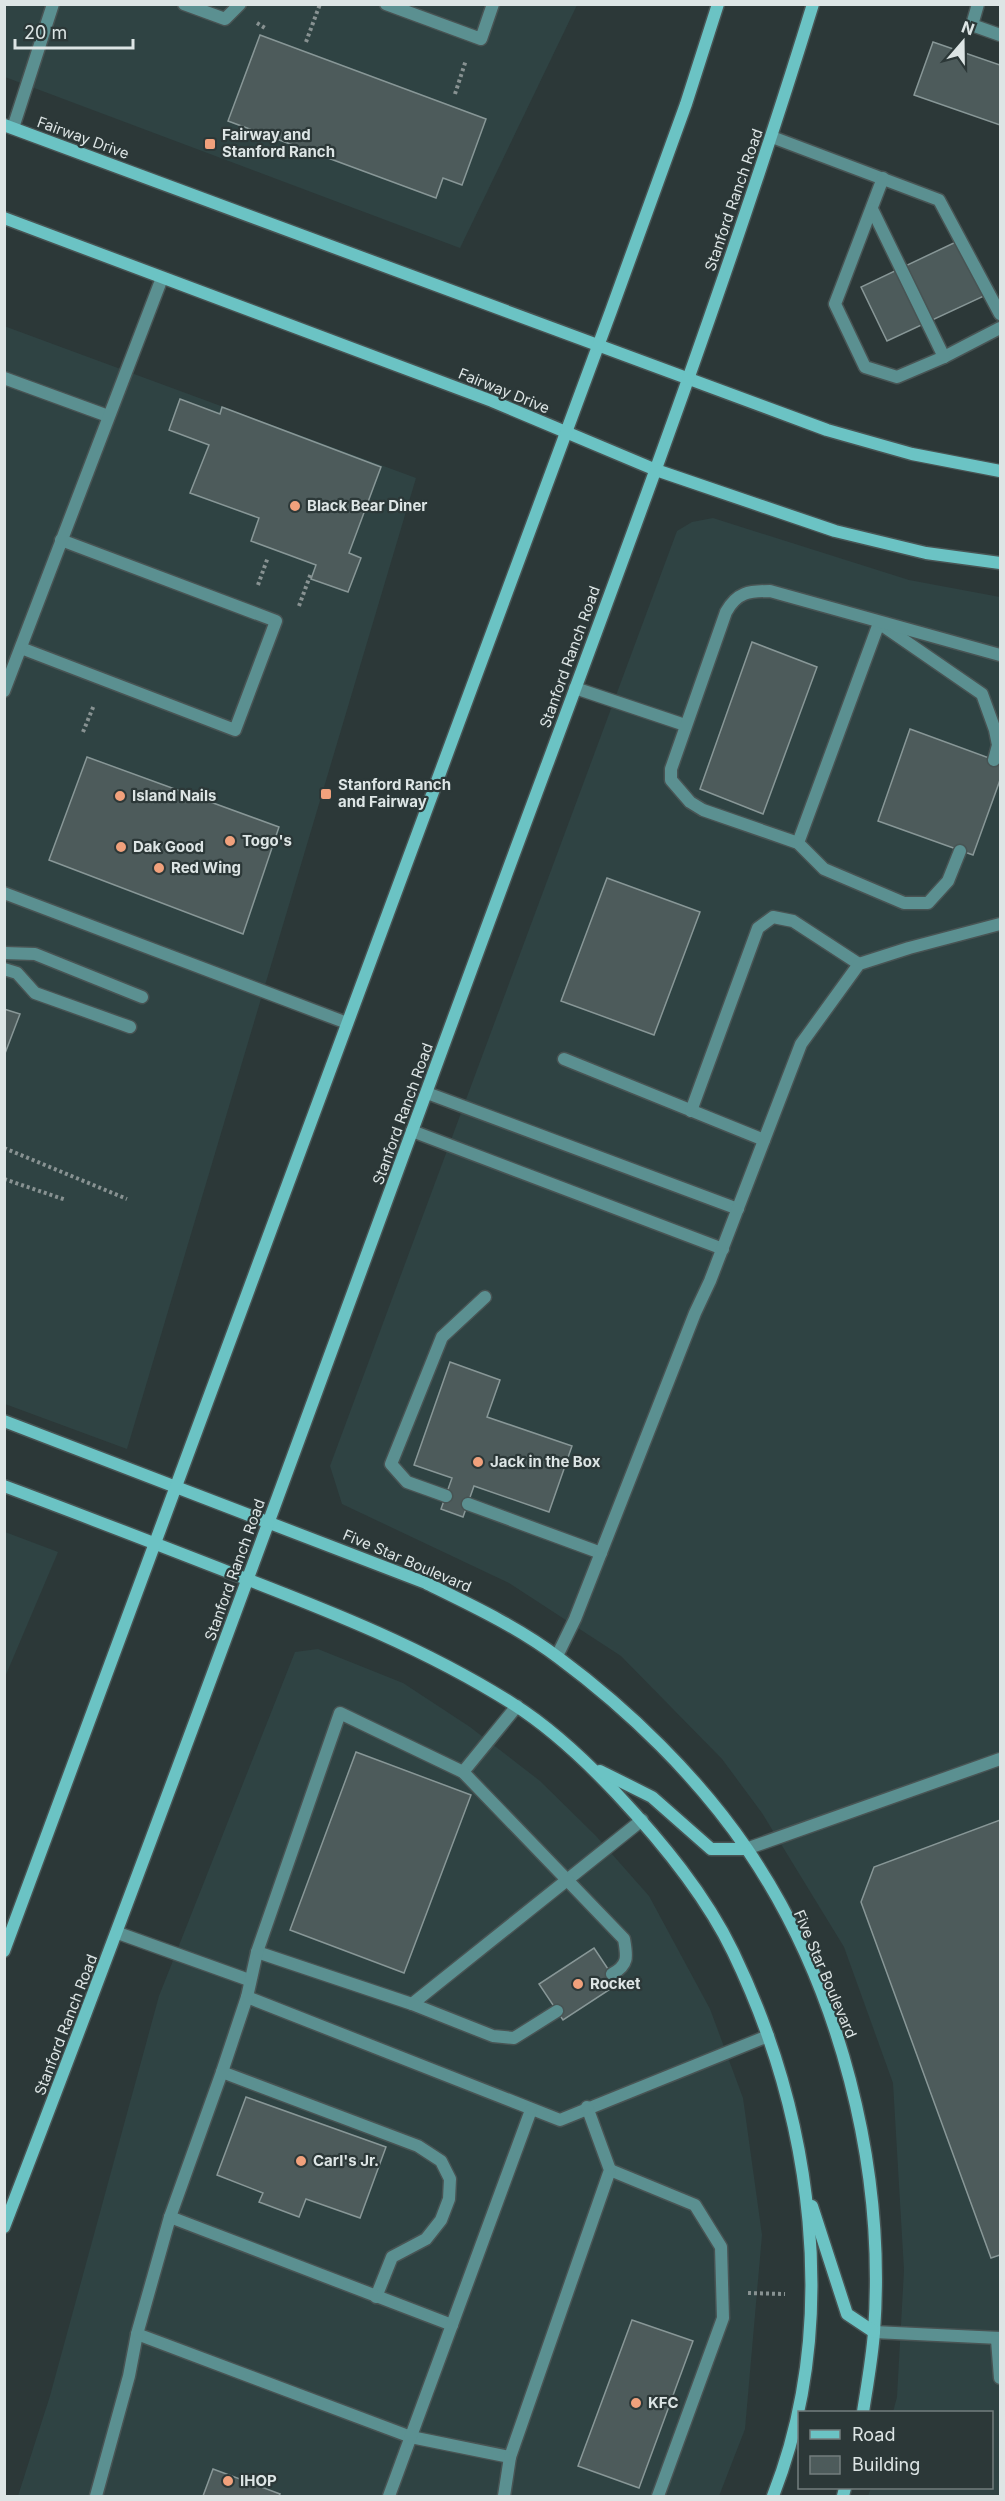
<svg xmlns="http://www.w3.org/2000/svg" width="1005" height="2501" font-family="Inter,sans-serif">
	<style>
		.built { fill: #2f4343 }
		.building { fill: #4d5b5b; stroke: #889797; stroke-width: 1.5 }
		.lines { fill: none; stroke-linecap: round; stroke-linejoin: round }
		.lane-casing { stroke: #485454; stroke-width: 15 }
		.secondary-casing { stroke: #485454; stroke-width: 15 }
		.path { stroke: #889292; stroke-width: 4; stroke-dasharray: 3 3; stroke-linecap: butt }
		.lane { stroke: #5b9091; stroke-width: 12 }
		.secondary { stroke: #6bc3c4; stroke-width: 12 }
		.poi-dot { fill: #f1a17c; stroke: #2c3838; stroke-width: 2 }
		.labels { text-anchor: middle; stroke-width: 4.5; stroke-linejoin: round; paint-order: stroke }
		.poi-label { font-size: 15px; font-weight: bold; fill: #dde5e5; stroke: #2c3838; text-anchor: start }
		.street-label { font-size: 15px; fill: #dde5e5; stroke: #2c3838 }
	</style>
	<rect width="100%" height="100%" fill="#2c3838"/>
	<g class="built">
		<path d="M4 5H577L460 248 5 77Z"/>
		<path d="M4 326 416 478 127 1449 5 1404Z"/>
		<path d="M713 518 909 580 1000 597V2496H868L871 2488H992V2412H893L897 2397 904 2270 893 2083 844 1947 762 1813 722 1759 621 1656 509 1583 342 1504 330 1466 677 531 692 522Z"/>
		<path d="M5 1532 58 1552 5 1677 4 1532Z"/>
		<path d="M318 1649 403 1683 470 1727 540 1781 596 1836 649 1896 710 2009 743 2098 762 2235 745 2429 719 2496H18L50 2396 159 1996 295 1652Z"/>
	</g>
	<g class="building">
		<path d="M260 35 486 119 462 185 443 178 436 198 228 121Z"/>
		<path d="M933 42 1000 65V125L914 95Z"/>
		<path d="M958 241 984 296 887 341 861 287Z"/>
		<path d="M180 399 220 414 222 407 381 467 349 553 361 558 348 592 311 579 316 565 251 541 259 518 190 493 209 445 169 430Z"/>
		<path d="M752 642 817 667 763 814 700 789Z"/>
		<path d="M910 729 1000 762V780L973 855 878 821Z"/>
		<path d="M87 757 279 827 243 934 49 860Z"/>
		<path d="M607 878 700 912 654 1035 561 1001Z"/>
		<path d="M4 1009 20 1014 4 1056Z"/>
		<path d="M450 1362 500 1380 487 1417 572 1446 549 1512 474 1486 463 1517 441 1509 452 1478 414 1465Z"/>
		<path d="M356 1752 471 1795 404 1973 290 1930Z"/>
		<path d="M1000 1820V2255L991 2258 861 1902 874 1867Z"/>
		<path d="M594 1948 618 1984 563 2020 539 1984Z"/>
		<path d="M246 2097 386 2147 360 2218 306 2199 299 2217 259 2202 263 2193 217 2175Z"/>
		<path d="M632 2320 693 2341 639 2488 578 2466Z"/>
		<path d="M213 2469 280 2494 279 2496H203Z"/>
	</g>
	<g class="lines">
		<g class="lane-casing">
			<g id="lane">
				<path d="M184 4 225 19 240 4"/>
				<path d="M386 4 481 39 493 4"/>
				<path d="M978 4 972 25 1000 35"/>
				<path d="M13 128 53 4"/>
				<path d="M772 137 939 200 1000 314"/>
				<path d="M883 178 835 304 865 367 897 377 944 357 1000 328"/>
				<path d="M872 209 944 357"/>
				<path d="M4 378 108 416"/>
				<path d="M21 648 235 730 276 621 61 540"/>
				<path d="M575 688 685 725"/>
				<path d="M4 691 162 278"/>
				<path d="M798 843 879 623 982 694 995 730 998 745 994 760"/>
				<path d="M960 851 948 881 928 903H904L824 869 798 843 703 810 690 802 671 780V769L726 612C737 592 749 591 770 591L1000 655"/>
				<path d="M4 893 347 1023"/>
				<path d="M4 953 35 954 142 997"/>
				<path d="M4 969 17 973 35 993 130 1027"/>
				<path d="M564 1059 764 1140"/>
				<path d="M427 1093 738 1209"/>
				<path d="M691 1111 758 928 773 917 793 921 859 964"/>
				<path d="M412 1131 723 1249"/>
				<path d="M446 1496 407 1482 391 1464 442 1337 485 1297"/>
				<path d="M468 1504 601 1553"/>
				<path d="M557 1656 575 1619 695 1313 710 1281 801 1044 859 964 909 948 1000 924"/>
				<path d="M463 1772 517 1706"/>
				<path d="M746 1849 1000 1759"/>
				<path d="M118 1933 249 1980"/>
				<path d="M257 1952 412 2004 642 1820"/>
				<path d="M247 1997 560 2120 768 2036"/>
				<path d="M412 2004 493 2036 514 2038 557 2011"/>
				<path d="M222 2072 418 2146 441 2161 450 2179 449 2199 441 2220 426 2239 392 2257 376 2297"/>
				<path d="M610 2170 695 2205 721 2247 723 2318 658 2496"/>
				<path d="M170 2217 452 2325"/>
				<path d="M874 2332 1000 2338"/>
				<path d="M137 2334 411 2437 510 2457 610 2170 587 2107"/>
				<path d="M997 2340 1000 2378"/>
				<path d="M96 2496 129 2376 137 2334 170 2217 222 2072 247 1997 257 1952 340 1713 463 1772 624 1939C627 1956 629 1965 612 1974"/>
				<path d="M389 2496 531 2110"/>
				<path d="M504 2496 510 2457"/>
			</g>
		</g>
		<g class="secondary-casing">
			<g id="secondary">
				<path d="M4 125 827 430 912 454 1000 471"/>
				<path d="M4 218 492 401 656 470 835 531 926 553 1000 563"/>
				<path d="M4 1421 426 1583C471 1605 518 1627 559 1658 629 1710 697 1776 747 1849 840 1986 886 2167 874 2332 872 2359 867 2386 863 2412"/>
				<path d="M4 1486C82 1515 159 1545 236 1575 332 1612 426 1649 513 1704 551 1728 586 1761 617 1794 661 1841 705 1894 733 1952 813 2118 841 2322 773 2496"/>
				<path d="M600 1771 652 1797 711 1849H746"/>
				<path d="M4 1951 611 311 686 104 718 4"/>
				<path d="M812 2206 847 2314 874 2332"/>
				<path d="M4 2227C168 1802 323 1373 480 946 595 633 715 323 813 4"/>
				<path d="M843 2496 845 2488"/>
			</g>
		</g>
		<g class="path">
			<path d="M257 23 265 28"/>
			<path d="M306 42 320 4"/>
			<path d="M455 94 466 60"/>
			<path d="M258 585 268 557"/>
			<path d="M299 606 311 573"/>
			<path d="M83 732 94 705"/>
			<path d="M4 1148 127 1199"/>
			<path d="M4 1179 66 1200"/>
			<path d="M748 2293 785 2294"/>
		</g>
		<use href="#lane" class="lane"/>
		<use href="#secondary" class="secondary"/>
	</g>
	<g class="poi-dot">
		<rect x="204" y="138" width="12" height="12" rx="3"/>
		<circle cx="295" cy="506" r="6"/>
		<rect x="320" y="788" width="12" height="12" rx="3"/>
		<circle cx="120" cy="796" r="6"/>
		<circle cx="230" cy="841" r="6"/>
		<circle cx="121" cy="847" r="6"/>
		<circle cx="159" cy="868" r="6"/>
		<circle cx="478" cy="1462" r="6"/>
		<circle cx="578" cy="1984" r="6"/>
		<circle cx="301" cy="2161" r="6"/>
		<circle cx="636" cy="2403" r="6"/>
		<circle cx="228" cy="2481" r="6"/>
	</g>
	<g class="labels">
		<g class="poi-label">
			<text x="222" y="140">Fairway and<tspan x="222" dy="17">Stanford Ranch</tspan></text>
			<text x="307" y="511">Black Bear Diner</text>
			<text x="338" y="790">Stanford Ranch<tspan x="338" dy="17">and Fairway</tspan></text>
			<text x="132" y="801">Island Nails</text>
			<text x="242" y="846">Togo's</text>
			<text x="133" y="852">Dak Good</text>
			<text x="171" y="873">Red Wing</text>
			<text x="490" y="1467">Jack in the Box</text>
			<text x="590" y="1989">Rocket</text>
			<text x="313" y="2166">Carl's Jr.</text>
			<text x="648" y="2408">KFC</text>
			<text x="240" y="2486">IHOP</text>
		</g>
		<g class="street-label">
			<text transform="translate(83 138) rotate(20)" y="5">Fairway Drive</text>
			<text transform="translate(734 200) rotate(-71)" y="5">Stanford Ranch Road</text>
			<text transform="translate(504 391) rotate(22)" y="5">Fairway Drive</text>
			<text transform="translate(570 657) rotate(-70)" y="5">Stanford Ranch Road</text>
			<text transform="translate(403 1114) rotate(-70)" y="5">Stanford Ranch Road</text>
			<text transform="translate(407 1561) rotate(23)" y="5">Five Star Boulevard</text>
			<text transform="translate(235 1570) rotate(-70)" y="5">Stanford Ranch Road</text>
			<text transform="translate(825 1974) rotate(67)" y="5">Five Star Boulevard</text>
			<text transform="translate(66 2025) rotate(-69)" y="5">Stanford Ranch Road</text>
		</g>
	</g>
	<rect width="1005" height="2501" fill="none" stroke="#dde5e5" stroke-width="12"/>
	<rect x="798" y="2411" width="195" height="78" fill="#2c3838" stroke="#737d7d" stroke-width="1.5"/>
	<rect x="810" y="2430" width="30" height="9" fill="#6bc3c4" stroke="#737d7d" stroke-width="1.5"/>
	<text x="852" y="2441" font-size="18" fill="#dde5e5">Road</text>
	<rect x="810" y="2456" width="30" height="18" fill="#4d5b5b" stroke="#737d7d" stroke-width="1.5"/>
	<text x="852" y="2471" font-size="18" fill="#dde5e5">Building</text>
	<g transform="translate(963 42) rotate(20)" stroke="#2c3838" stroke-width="4.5" paint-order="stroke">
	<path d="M0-4.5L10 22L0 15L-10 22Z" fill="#dde5e5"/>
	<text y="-9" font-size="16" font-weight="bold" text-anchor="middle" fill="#dde5e5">N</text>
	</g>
	<path d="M15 39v9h118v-9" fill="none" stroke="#dde5e5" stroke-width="3"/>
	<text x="24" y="39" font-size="18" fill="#dde5e5" stroke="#2c3838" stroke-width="4.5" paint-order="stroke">20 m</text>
</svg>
